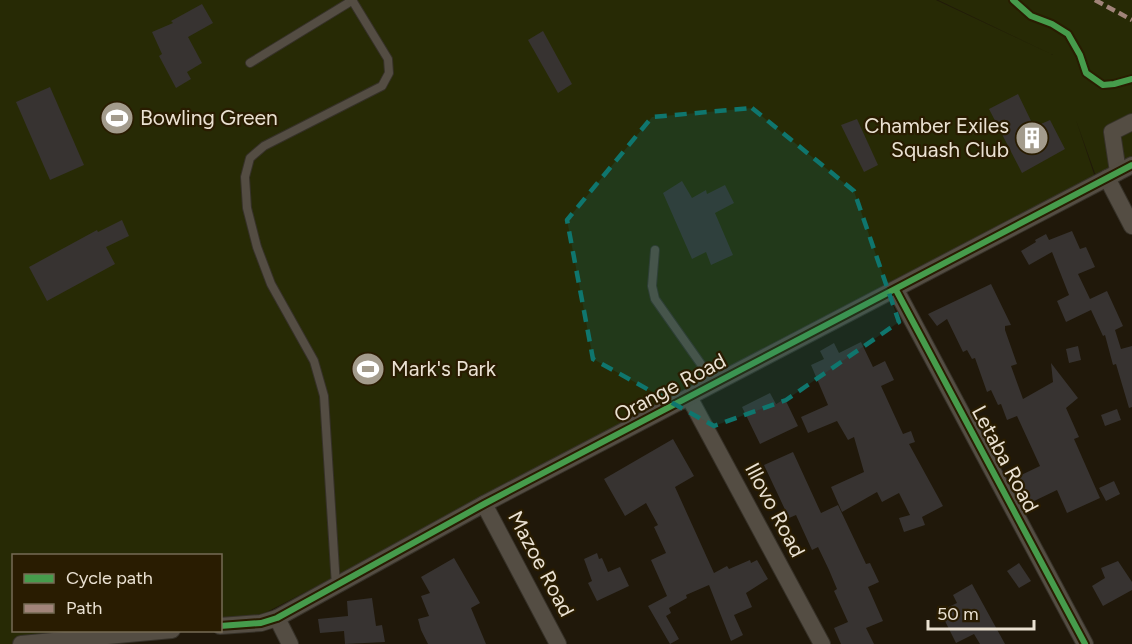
<svg xmlns="http://www.w3.org/2000/svg" width="1132" height="644" font-family="Figtree,sans-serif">
	<style>
		.green { fill: #272a05 }
		.building { fill: #373331 }
		.lines { fill: none; stroke-linecap: round; stroke-linejoin: round }
		.service-casing { stroke: #363128; stroke-width: 10 }
		.minor-casing { stroke: #363128; stroke-width: 18 }
		.service { stroke: #544d43; stroke-width: 8 }
		.minor { stroke: #544d43; stroke-width: 16 }
		.quiet { stroke: #a18479; stroke-width: 4.5; stroke-dasharray: 9 4.5; stroke-linecap: butt }
		.cycleway-casing { stroke: #291c01; stroke-width: 10 }
		.cycleway { stroke: #469c4c; stroke-width: 6 }
		.marked { fill: #0f766e; fill-opacity: 0.2; stroke: #0f766e; stroke-width: 4.5; stroke-dasharray: 12 8; stroke-linejoin: round }
		.labels { text-anchor: middle; stroke-width: 4.5; stroke-linejoin: round; paint-order: stroke }
		.poi-label { font-size: 21px; fill: #eae1d2; stroke: #291c01; text-anchor: start }
		.street-label { font-size: 21px; fill: #eae1d2; stroke: #291c01 }
	</style>
	<rect width="100%" height="100%" fill="#20180a"/>
	<path class="green" d="M0 0H936L1053 55 938 0H1132V165L1098 182 1076 120 1097 183 261 615 221 620 220 556H14V630L140 631 33 644H0Z"/>
	<g class="building">
		<path d="M202 4 213 23 188 37 202 63 187 72 191 79 176 88 159 56 162 54 152 32 173 23 171 21Z"/>
		<path d="M543 31 572 84 558 93 528 40Z"/>
		<path d="M50 87 84 165 50 180 16 102Z"/>
		<path d="M1018 94 1034 127 1050 120 1065 149 1022 173 989 109Z"/>
		<path d="M857 119 878 165 864 172 841 125Z"/>
		<path d="M682 181 692 198 706 190 707 194 725 185 734 203 715 213 733 255 711 265 706 252 692 259 663 193Z"/>
		<path d="M122 220 129 236 106 247 115 264 47 301 29 267 97 230 98 232Z"/>
		<path d="M1072 231 1080 249 1086 247 1095 267 1078 274 1090 299 1107 291 1123 326 1115 330 1121 349 1132 346V407L1129 408 1116 364 1113 365 1105 335 1103 336 1091 310 1066 322 1057 301 1069 295 1052 252 1029 265 1021 251 1036 242 1035 240 1046 234 1049 240Z"/>
		<path d="M991 284 1011 325 1005 326V330L1017 364 1011 366 1023 399 1053 382 1051 363 1078 398 1066 408 1079 437 1074 439 1100 498 1067 513 1057 490 1030 503 1017 477 1040 466 1017 416 1007 420 1001 404 998 405 991 390 987 392 975 358 972 359 967 350 963 352 947 319 937 326 928 314Z"/>
		<path d="M861 342 873 367 885 361 894 380 881 386 903 434 911 431 915 442 909 444 943 506 922 517 925 525 904 532 899 518 910 515 899 493 882 502 877 492 842 512 831 487 864 472 854 437 848 440 837 421 808 433 801 417 828 405 811 365 824 359 820 351 834 343 839 353Z"/>
		<path d="M1078 346 1081 360 1069 363 1066 349Z"/>
		<path d="M770 393 776 404 785 399 798 426 760 444 742 407Z"/>
		<path d="M1117 409 1121 420 1105 426 1101 415Z"/>
		<path d="M673 439 694 476 675 487 714 573 727 566 729 569 750 560 751 563 757 560 768 579 746 593 752 607 734 615 743 635 731 641 709 585 686 595 687 598 669 608 671 613 666 616 679 639 670 644 648 606 667 596 651 560 666 553 654 527 658 525 646 503 625 516 604 479Z"/>
		<path d="M793 452 821 513 838 505 866 564 870 563 879 582 868 587 883 621 866 628 874 644H841L834 628 848 622 834 591 837 589 829 570 818 547 812 550 796 515 789 518 764 465Z"/>
		<path d="M1114 481 1120 494 1106 501 1099 488Z"/>
		<path d="M597 553 599 559 602 558 608 572 620 567 629 586 597 601 588 583 592 581 584 559Z"/>
		<path d="M454 558 480 603 471 608 486 644H428L421 630 418 619 429 616 421 596 430 593 421 577Z"/>
		<path d="M1118 561 1132 582V590L1103 606 1092 586 1105 578 1101 568Z"/>
		<path d="M1019 563 1031 581 1019 588 1007 571Z"/>
		<path d="M972 584 1005 644H980L974 634 956 643 940 611 957 603 953 595Z"/>
		<path d="M372 598 376 626 382 625 385 642 345 644 344 631 320 633 318 619 348 616 347 601Z"/>
	</g>
	<g class="lines">
		<g class="service-casing">
			<g id="service">
				<path d="M250 63 353 0"/>
				<path d="M655 250 652 286 655 299 715 384"/>
				<path d="M336 586 324 396 314 361 271 284 257 247 247 208 245 177 250 158 264 146 382 86 389 73 388 59 352 0"/>
			</g>
		</g>
		<g class="minor-casing">
			<g id="minor">
				<path d="M1118 172 1112 132 1132 122"/>
				<path d="M1107 178 1132 226"/>
				<path d="M896 290 1085 644"/>
				<path d="M689 397 822 644"/>
				<path d="M484 504 558 644"/>
				<path d="M277 618 290 644"/>
				<path d="M220 626 261 623 277 618 484 504 1132 165"/>
				<path d="M21 644 172 630"/>
			</g>
		</g>
		<use href="#service" class="service"/>
		<use href="#minor" class="minor"/>
		<path class="quiet" d="M1095 0 1132 20"/>
		<g class="cycleway-casing">
			<g id="cycleway">
				<path d="M1013 0 1031 16 1052 24 1068 34 1080 55 1086 73 1103 85 1114 84 1132 79"/>
				<path d="M896 290 1085 644"/>
				<path d="M220 626 261 623 277 618 484 504 1132 165"/>
			</g>
		</g>
		<use href="#cycleway" class="cycleway"/>
	</g>
	<path class="marked" d="M752 108 854 191 899 322 786 400 714 426 593 359 567 220 652 117Z"/>
	<defs>
		<g id="stadium-disc" transform="scale(1.725)"><circle r="9.5" fill="#a39b8c" stroke="#291c01"/><path d="M0-5a6.5 5 0 1 0 0 10a6.5 5 0 1 0 0-10ZM-3.5-1.8h7v3.6h-7Z" fill="#fff"/></g>
		<g id="building-disc" transform="scale(1.725)"><circle r="9.5" fill="#a39b8c" stroke="#291c01"/><path d="M-4-6H4V6H1V3H-1V6H-4ZM-2.5-4.3h1.7v1.8h-1.7ZM.8-4.3h1.7v1.8H.8ZM-2.5-1h1.7V.8h-1.7ZM.8-1h1.7V.8H.8Z" fill="#fff"/></g>
	</defs>
	<g fill-rule="evenodd">
		<use href="#stadium-disc" x="117" y="118"/>
		<use href="#building-disc" x="1032" y="138"/>
		<use href="#stadium-disc" x="368" y="369"/>
	</g>
	<g class="labels">
		<g class="poi-label">
			<text x="140" y="125">Bowling Green</text>
			<text x="1009" y="133" text-anchor="end">Chamber Exiles<tspan x="1009" dy="24">Squash Club</tspan></text>
			<text x="391" y="376">Mark's Park</text>
		</g>
		<g class="street-label">
			<text transform="translate(670 388) rotate(-28)" y="7">Orange Road</text>
			<text transform="translate(1005 459) rotate(62)" y="7">Letaba Road</text>
			<text transform="translate(775 510) rotate(62)" y="7">Illovo Road</text>
			<text transform="translate(541 564) rotate(62)" y="7">Mazoe Road</text>
		</g>
	</g>
	<rect x="12" y="554" width="210" height="78" fill="#291c01" stroke="#766b55" stroke-width="1.5"/>
	<rect x="24" y="574" width="30" height="9" fill="#469c4c" stroke="#766b55" stroke-width="1.5"/>
	<text x="66" y="584" font-size="18" fill="#eae1d2">Cycle path</text>
	<rect x="24" y="604" width="30" height="9" fill="#a18479" stroke="#766b55" stroke-width="1.5"/>
	<text x="66" y="614" font-size="18" fill="#eae1d2">Path</text>
	<path d="M928 620v9h106v-9" fill="none" stroke="#eae1d2" stroke-width="3"/>
	<text x="937" y="620" font-size="18" fill="#eae1d2" stroke="#291c01" stroke-width="4.5" paint-order="stroke">50 m</text>
</svg>
